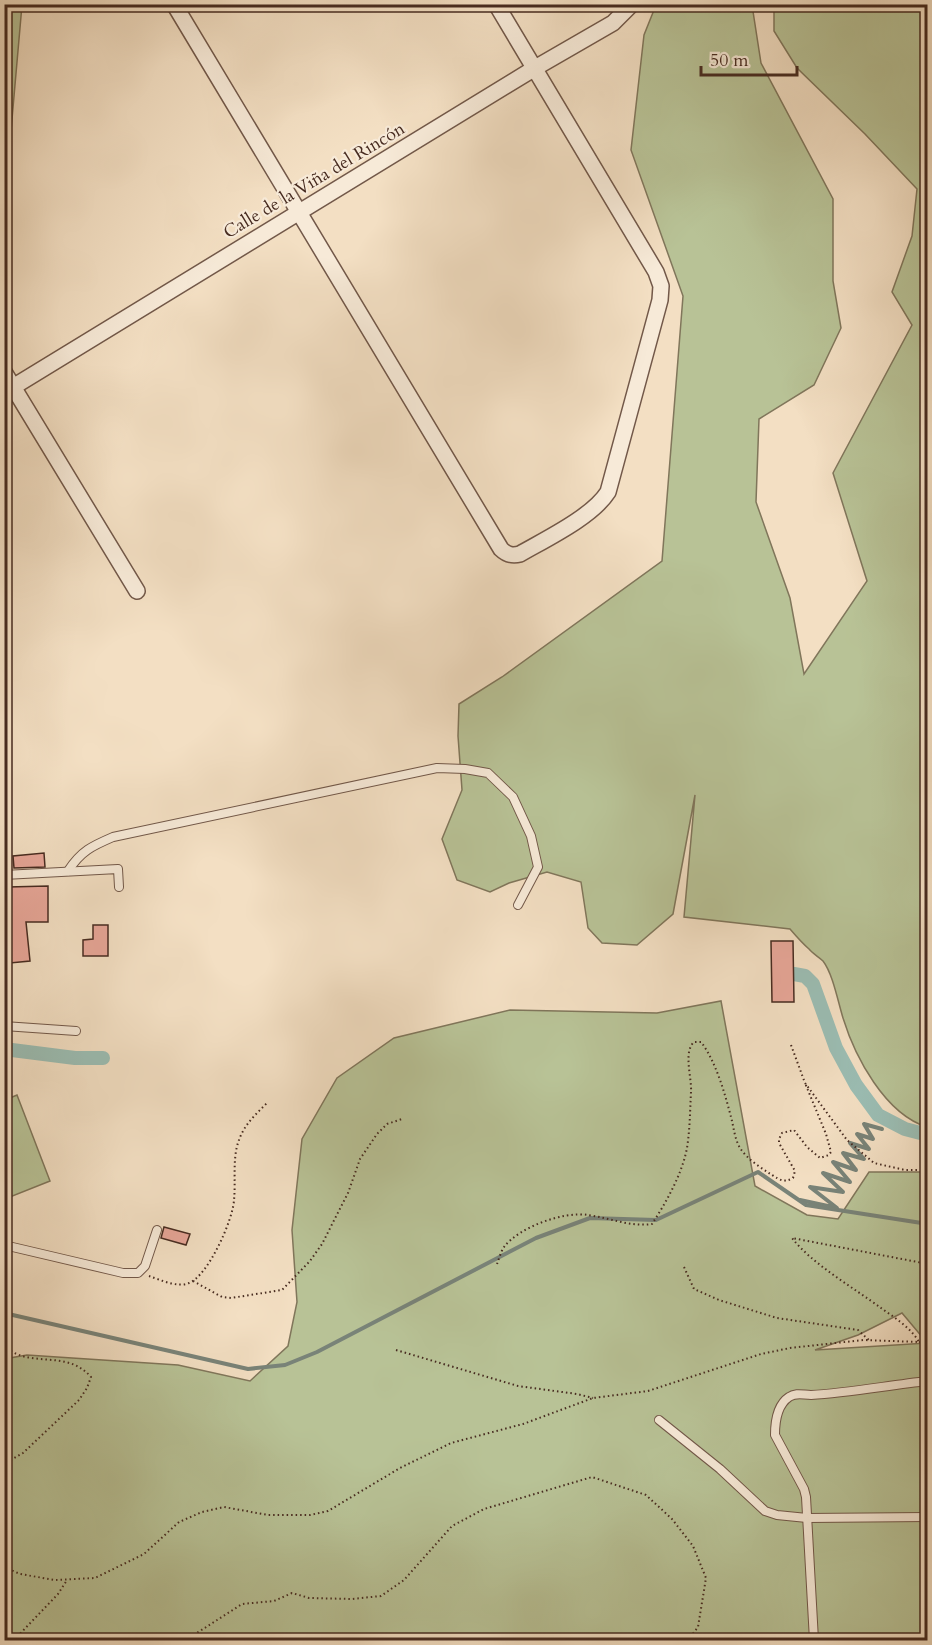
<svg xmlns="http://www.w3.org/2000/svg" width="932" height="1645" font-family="Cardo,serif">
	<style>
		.green { fill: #b8c296; stroke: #80765b; stroke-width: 1.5 }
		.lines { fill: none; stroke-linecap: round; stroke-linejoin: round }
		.stream { stroke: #798378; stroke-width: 4 }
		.canal { stroke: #9bbdb3; stroke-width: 14 }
		.building { fill: #e7a698; stroke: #472b20; stroke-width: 1.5 }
		.service-casing { stroke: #725849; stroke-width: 10 }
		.minor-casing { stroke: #725849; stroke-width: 18 }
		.path { stroke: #472b20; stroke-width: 2; stroke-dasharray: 1.5 3; stroke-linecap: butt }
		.service { stroke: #f7ead8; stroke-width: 8 }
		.minor { stroke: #f7ead8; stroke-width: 15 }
		.labels { text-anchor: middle; stroke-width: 4.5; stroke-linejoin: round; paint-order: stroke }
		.street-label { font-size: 18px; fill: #472b20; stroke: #f7ead8 }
	</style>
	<rect width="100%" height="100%" fill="#f3dfc3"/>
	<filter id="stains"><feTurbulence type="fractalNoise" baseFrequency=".00333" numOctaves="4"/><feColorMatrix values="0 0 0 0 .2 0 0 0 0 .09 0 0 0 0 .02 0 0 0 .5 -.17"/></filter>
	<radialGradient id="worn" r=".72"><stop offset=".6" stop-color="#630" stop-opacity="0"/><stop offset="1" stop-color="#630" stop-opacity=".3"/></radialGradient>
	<g class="green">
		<path d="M5 4 22 5 5 199 4 5Z"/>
		<path d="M656 5H752L761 63 833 199V281L841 328 814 385 759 419 756 502 790 598 804 674 867 581 833 473 912 325 892 292 912 236 917 189 865 134 797 68 774 31V5H927V1127C885 1114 855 1057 843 1018 838 1002 833 974 823 961 819 957 813 954 809 949 802 943 796 936 790 929L684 917 695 795 673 914 637 945 602 943 588 928 581 882 547 872 509 883 490 892 457 880 442 839 462 790 458 736 459 704 502 677 662 561 683 296 631 150 644 35Z"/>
		<path d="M721 1001 755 1186 807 1215 838 1219 869 1172H927V1337L923 1338 902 1313 858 1335 815 1350 927 1343V1640H5L4 1359 27 1355 178 1365 250 1381 288 1346 297 1302 292 1230 302 1139 337 1078 394 1038 510 1010 657 1013Z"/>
		<path d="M17 1095 50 1181 5 1199V1100Z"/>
	</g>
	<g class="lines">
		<g class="stream">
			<path d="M800 1200 837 1208 810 1187 843 1192 823 1173 850 1182 833 1162 856 1170 843 1153 864 1159 850 1143 869 1149 857 1134 873 1139 864 1124 882 1129"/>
			<path d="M4 1313 248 1369 285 1365 317 1352 536 1238 590 1218 656 1220 758 1172 806 1205 928 1224"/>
		</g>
		<g class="canal">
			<path d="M794 974 805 976 813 984 836 1048 856 1085 878 1115 905 1129 928 1135"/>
			<path d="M4 1049 75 1058H103"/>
		</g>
	</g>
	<g class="building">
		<path d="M44 853 45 867 14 868 13 856Z"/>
		<path d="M48 886V922H26L30 961 10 963 8 887Z"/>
		<path d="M93 925H108V956H83V940L93 939Z"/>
		<path d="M771 941H793L794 1002H772Z"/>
		<path d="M164 1227 190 1234 186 1245 161 1238Z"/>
	</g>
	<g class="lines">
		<g class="service-casing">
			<g id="service">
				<path d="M68 871C81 851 92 846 113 837L437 768 465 769 488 773 513 797 531 836 538 867 518 905"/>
				<path d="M4 875 118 869 119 887"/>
				<path d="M4 1026 76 1031"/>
				<path d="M4 1245 123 1273H138L145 1266 157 1230"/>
				<path d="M659 1420 720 1469 765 1511 777 1515 807 1518 928 1517"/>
				<path d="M814 1640 806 1497 804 1489 775 1435C775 1422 777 1405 789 1397 796 1392 803 1395 811 1395 850 1393 889 1385 928 1381"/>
			</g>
		</g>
		<g class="minor-casing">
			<g id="minor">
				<path d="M174 4 501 549C507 555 512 556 520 554 546 539 592 517 608 492L660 300 661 286 656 272 496 4"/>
				<path d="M4 372 137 591"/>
				<path d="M13 387 535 68 613 23 632 4"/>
			</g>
		</g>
		<g class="path">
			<path d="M791 1045 805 1083 847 1140 874 1163 905 1170H928"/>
			<path d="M497 1264C499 1259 501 1251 504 1247 519 1227 564 1211 588 1215 610 1218 630 1227 652 1224 667 1201 682 1174 687 1148 690 1129 690 1110 691 1092 692 1078 683 1052 694 1042H701C716 1061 726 1097 732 1121 734 1130 735 1139 740 1148 747 1159 761 1168 772 1175 780 1180 784 1183 793 1178L795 1171 779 1143V1139L782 1133 794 1130 807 1147 820 1158 829 1155 831 1152 826 1134 805 1083"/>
			<path d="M684 1267 694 1289 719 1300 777 1318 858 1330 870 1341"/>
			<path d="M149 1276C161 1280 177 1288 189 1283 208 1276 233 1220 234 1200 236 1181 232 1158 239 1140 244 1125 256 1114 267 1103"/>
			<path d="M193 1281 222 1297 231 1298 282 1290 310 1261 322 1244 348 1193 360 1159 377 1134 387 1124 402 1119"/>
			<path d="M4 1317V1323"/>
			<path d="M919 1342 928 1343"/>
			<path d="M4 1345C27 1370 66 1348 91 1377L87 1388 79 1400 23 1453 4 1464"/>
			<path d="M396 1350 518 1386 577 1394 593 1398"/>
			<path d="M4 1567 20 1574 55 1580 95 1578 144 1554 179 1522 202 1512 224 1507 268 1515H310L328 1511 400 1468 451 1443 523 1424 593 1398 648 1391 761 1354 790 1348 863 1340 919 1342C910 1327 895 1318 881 1308 854 1288 812 1264 792 1238L928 1264"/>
			<path d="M14 1640 58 1594 67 1580"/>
			<path d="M186 1640 242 1604 274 1601 292 1593 309 1598 352 1599 381 1596 404 1580 452 1526 484 1509 592 1477 646 1495 672 1519 693 1546 706 1578 698 1627 688 1640"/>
		</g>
		<use href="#service" class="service"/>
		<use href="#minor" class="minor"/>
	</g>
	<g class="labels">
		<g class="street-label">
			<text transform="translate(314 180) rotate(-31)" y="6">Calle de la Viña del Rincón</text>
		</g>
	</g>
	<rect width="932" height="1645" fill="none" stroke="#f3dfc3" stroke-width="24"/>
	<rect x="6" y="6" width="920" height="1633" fill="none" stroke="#472b20" stroke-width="3"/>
	<rect x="12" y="12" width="908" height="1621" fill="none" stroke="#472b20" stroke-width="1.5"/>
	<path d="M701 66v9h96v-9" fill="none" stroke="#472b20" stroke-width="3"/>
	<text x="710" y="66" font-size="18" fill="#472b20" stroke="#f7ead8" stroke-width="4.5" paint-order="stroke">50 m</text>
	<rect width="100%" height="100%" filter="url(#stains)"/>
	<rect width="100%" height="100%" fill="url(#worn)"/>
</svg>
